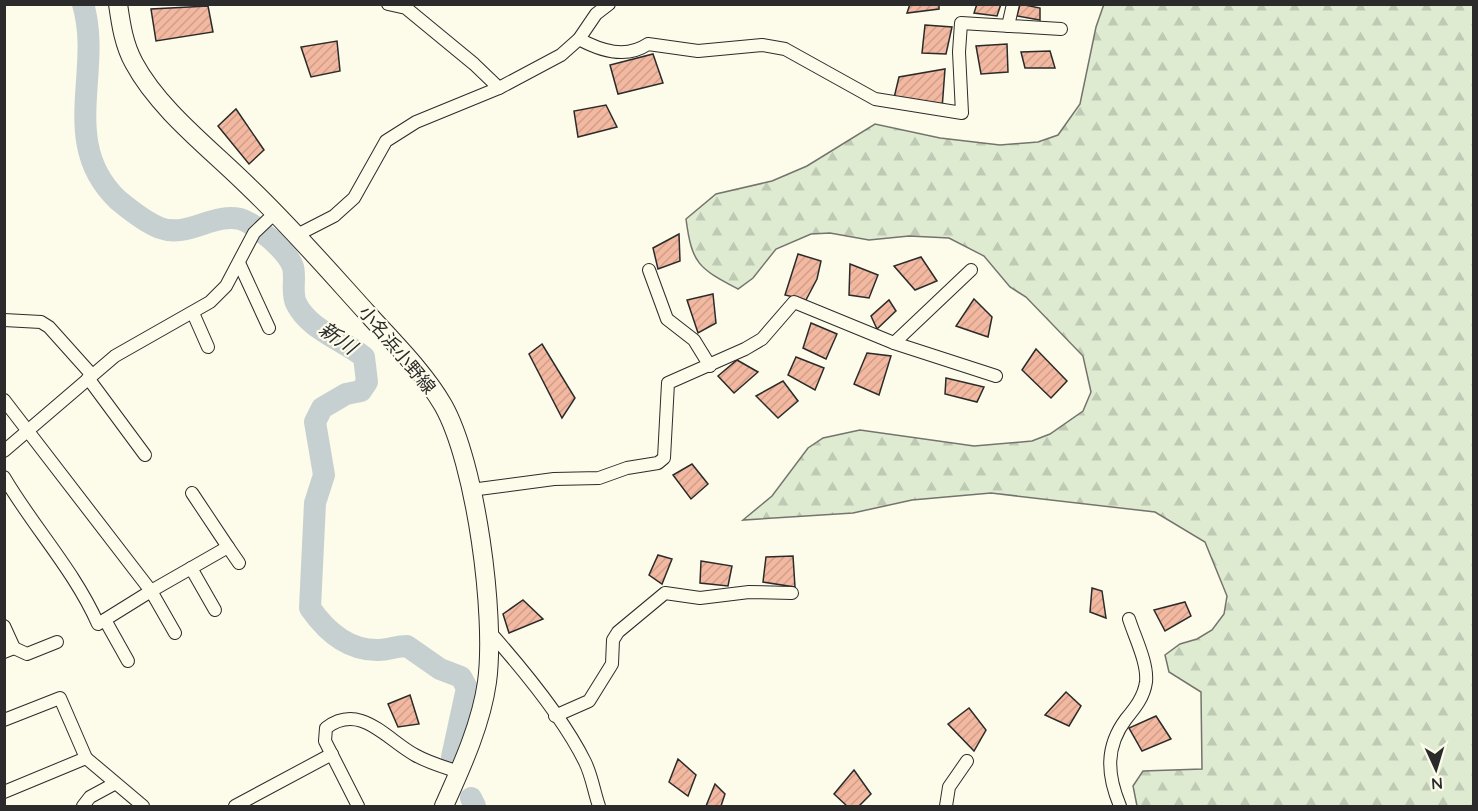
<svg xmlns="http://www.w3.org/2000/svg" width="1478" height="811" font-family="Quicksand,'Noto Sans JP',sans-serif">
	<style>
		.forest { fill: url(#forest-firs); stroke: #74746e; stroke-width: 1.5 }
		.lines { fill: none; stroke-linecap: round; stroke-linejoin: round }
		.river { stroke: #c7d0d0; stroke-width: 22 }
		.building { fill: url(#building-hatch); stroke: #2b2b2b; stroke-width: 1.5 }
		.minor-casing { stroke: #2b2b2b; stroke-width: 14 }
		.primary-casing { stroke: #2b2b2b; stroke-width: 20 }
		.minor { stroke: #fdfbea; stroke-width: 12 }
		.primary { stroke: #fdfbea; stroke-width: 18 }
		.labels { text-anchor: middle; stroke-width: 4.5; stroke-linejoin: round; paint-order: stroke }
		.street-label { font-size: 18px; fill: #2b2b2b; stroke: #fdfbea }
		.water-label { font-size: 20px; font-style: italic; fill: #2b2b2b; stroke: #fdfbea }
	</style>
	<defs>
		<pattern id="forest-firs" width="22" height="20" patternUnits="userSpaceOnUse" patternTransform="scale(1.5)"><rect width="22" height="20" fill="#deebd1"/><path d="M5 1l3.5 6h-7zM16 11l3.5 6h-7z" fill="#bfcab4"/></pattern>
		<pattern id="building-hatch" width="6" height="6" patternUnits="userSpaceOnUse" patternTransform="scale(1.5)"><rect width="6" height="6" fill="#f2b8a0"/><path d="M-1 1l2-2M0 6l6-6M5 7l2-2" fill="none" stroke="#d09e8a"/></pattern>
	</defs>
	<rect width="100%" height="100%" fill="#fdfbea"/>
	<path class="forest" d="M1104 4 1473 5V806H1137L1133 786 1143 771 1202 769 1201 692 1169 672 1165 655 1180 644 1197 639 1212 630 1224 614 1227 596 1205 542 1155 512 991 493 912 500 853 513 743 520 772 496 808 448 823 438 860 430 974 446 1032 441 1050 434 1083 411 1091 392 1083 356 1026 297 1010 287 984 256 949 238 909 236 869 240 830 233 811 234 776 249 753 278 738 289C699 268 692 265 686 219L716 194 772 181 807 166 875 124 940 138 1000 145 1038 142 1058 135 1080 104 1096 27Z"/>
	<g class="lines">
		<g class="river">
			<path d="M83 4C103 71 58 143 118 200 130 210 145 222 160 228 187 238 213 213 240 219 248 221 257 228 263 233 273 240 289 255 293 267 296 279 291 292 296 303 308 329 343 340 364 357L367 382 361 391 346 394 322 408 315 422 324 475 315 503 310 608C326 631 349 651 379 650 388 650 397 646 407 646L440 669 461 677 467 688 452 757"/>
			<path d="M471 798 475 806"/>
		</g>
	</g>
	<g class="building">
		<path d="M910 4H939V9L907 13Z"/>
		<path d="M977 4H1001L997 16 974 13Z"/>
		<path d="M1020 4 1040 8V20L1017 16Z"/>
		<path d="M208 6 213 32 156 41 151 9Z"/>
		<path d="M925 25 952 27 946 54 922 53Z"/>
		<path d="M337 41 340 71 311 77 301 47Z"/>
		<path d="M1007 44 1008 72 981 74 976 46Z"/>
		<path d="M1050 51 1055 68H1025L1021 52Z"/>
		<path d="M653 54 663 83 618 94 610 65Z"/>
		<path d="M945 69 942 109 893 102 899 77Z"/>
		<path d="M606 105 617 127 578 137 574 111Z"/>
		<path d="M236 109 264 150 249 164 218 126Z"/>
		<path d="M679 234 680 261 658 269 653 248Z"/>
		<path d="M798 254 821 261 817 279 806 300 785 295Z"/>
		<path d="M921 257 937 281 915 290 894 266Z"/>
		<path d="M850 264 878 275 869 298 849 295Z"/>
		<path d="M713 294 716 323 698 333 687 300Z"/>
		<path d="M974 299 992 317 988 337 956 326Z"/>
		<path d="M889 300 896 311 877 329 871 316Z"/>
		<path d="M811 323 837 334 826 359 803 348Z"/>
		<path d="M542 344 575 398 562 418 529 354Z"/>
		<path d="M1036 349 1067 381 1051 398 1022 370Z"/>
		<path d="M867 353 891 356 879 395 854 384Z"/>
		<path d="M796 357 824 368 815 390 788 375Z"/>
		<path d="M737 360 758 372 734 393 718 376Z"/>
		<path d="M946 378 984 387 977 402 945 394Z"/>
		<path d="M783 381 798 401 778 418 756 396Z"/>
		<path d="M692 464 708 484 691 499 673 475Z"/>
		<path d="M658 555 672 559 662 584 649 575Z"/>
		<path d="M793 556 795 587 763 582 766 557Z"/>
		<path d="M701 561 732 566 728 586 700 583Z"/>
		<path d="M1092 588 1102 591 1106 618 1090 612Z"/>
		<path d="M523 600 543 619 509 633 503 614Z"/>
		<path d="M1185 602 1191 616 1165 631 1154 610Z"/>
		<path d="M1066 692 1081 706 1069 726 1045 715Z"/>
		<path d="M410 695 419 724 398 727 388 704Z"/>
		<path d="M969 708 986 730 974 751 948 724Z"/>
		<path d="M1156 716 1171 739 1142 751 1129 728Z"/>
		<path d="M678 759 696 775 688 796 669 782Z"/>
		<path d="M854 770 871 794 859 806H847L834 794Z"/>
		<path d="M715 784 725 794 721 806H706Z"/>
	</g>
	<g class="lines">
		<g class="minor-casing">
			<g id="minor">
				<path d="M388 4 406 8 474 64 499 88"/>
				<path d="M1008 26 1013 4"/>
				<path d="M579 39C601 51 626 59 648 44L698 51 762 45 785 49 875 99 962 113 959 52 961 23 1061 29"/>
				<path d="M297 235 334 216 354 198 386 141 416 122 499 88 561 55 579 39 596 14 609 4"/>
				<path d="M240 265 269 328"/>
				<path d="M649 270 667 319 694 340 710 366"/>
				<path d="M193 313 208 347"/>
				<path d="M4 320 41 322 49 327 92 375"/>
				<path d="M894 343 971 270"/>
				<path d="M88 378 145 455"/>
				<path d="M4 400 151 591 228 547 192 493"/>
				<path d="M4 451 115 356 210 302 226 286 254 233 276 212"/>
				<path d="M4 477C34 528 74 570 98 624L151 591 175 633"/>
				<path d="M471 490 554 479 599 478 627 468 658 463 664 458 668 383 745 349 762 339 794 302 894 343 996 376"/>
				<path d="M228 547 239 563"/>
				<path d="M191 568 215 610"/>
				<path d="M105 620 128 661"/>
				<path d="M4 626 14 648 4 652"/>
				<path d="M489 631C520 666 565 721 585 762 592 776 594 792 599 806"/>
				<path d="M14 648 27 654 57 642"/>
				<path d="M555 716 589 701 612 664 613 640 618 632 665 593 700 598 749 592 792 593"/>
				<path d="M4 720 60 698 86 758"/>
				<path d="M4 792 86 758 143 806"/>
				<path d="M83 806 90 797 114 784"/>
				<path d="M235 806 332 754"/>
				<path d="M358 806 325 741 326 728C360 702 386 739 415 755 429 763 444 767 459 772"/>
				<path d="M946 806 949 787 967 761"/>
				<path d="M1120 806C1107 775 1105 747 1126 719 1135 708 1144 697 1146 682 1148 663 1135 638 1129 619"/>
			</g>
		</g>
		<g class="primary-casing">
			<path id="primary" d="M118 4C121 25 124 45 134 63 159 110 212 150 249 187 291 227 329 271 368 314 394 343 423 371 443 405 476 463 496 616 487 682 481 725 461 768 444 806"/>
		</g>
		<use href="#minor" class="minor"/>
		<use href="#primary" class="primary"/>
	</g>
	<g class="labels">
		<g class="street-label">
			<text transform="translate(397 350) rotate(50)" y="6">小名浜小野線</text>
		</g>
		<g class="water-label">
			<text transform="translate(338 338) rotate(35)" y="7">新川</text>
		</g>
	</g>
	<rect width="1478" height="811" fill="none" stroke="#2b2b2b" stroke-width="12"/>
	<g transform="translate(1436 769) rotate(176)" stroke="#fdfbea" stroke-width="4.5" paint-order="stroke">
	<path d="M0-4.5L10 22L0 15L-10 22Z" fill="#2b2b2b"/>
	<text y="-9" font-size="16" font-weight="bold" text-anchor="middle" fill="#2b2b2b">N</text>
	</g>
</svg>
